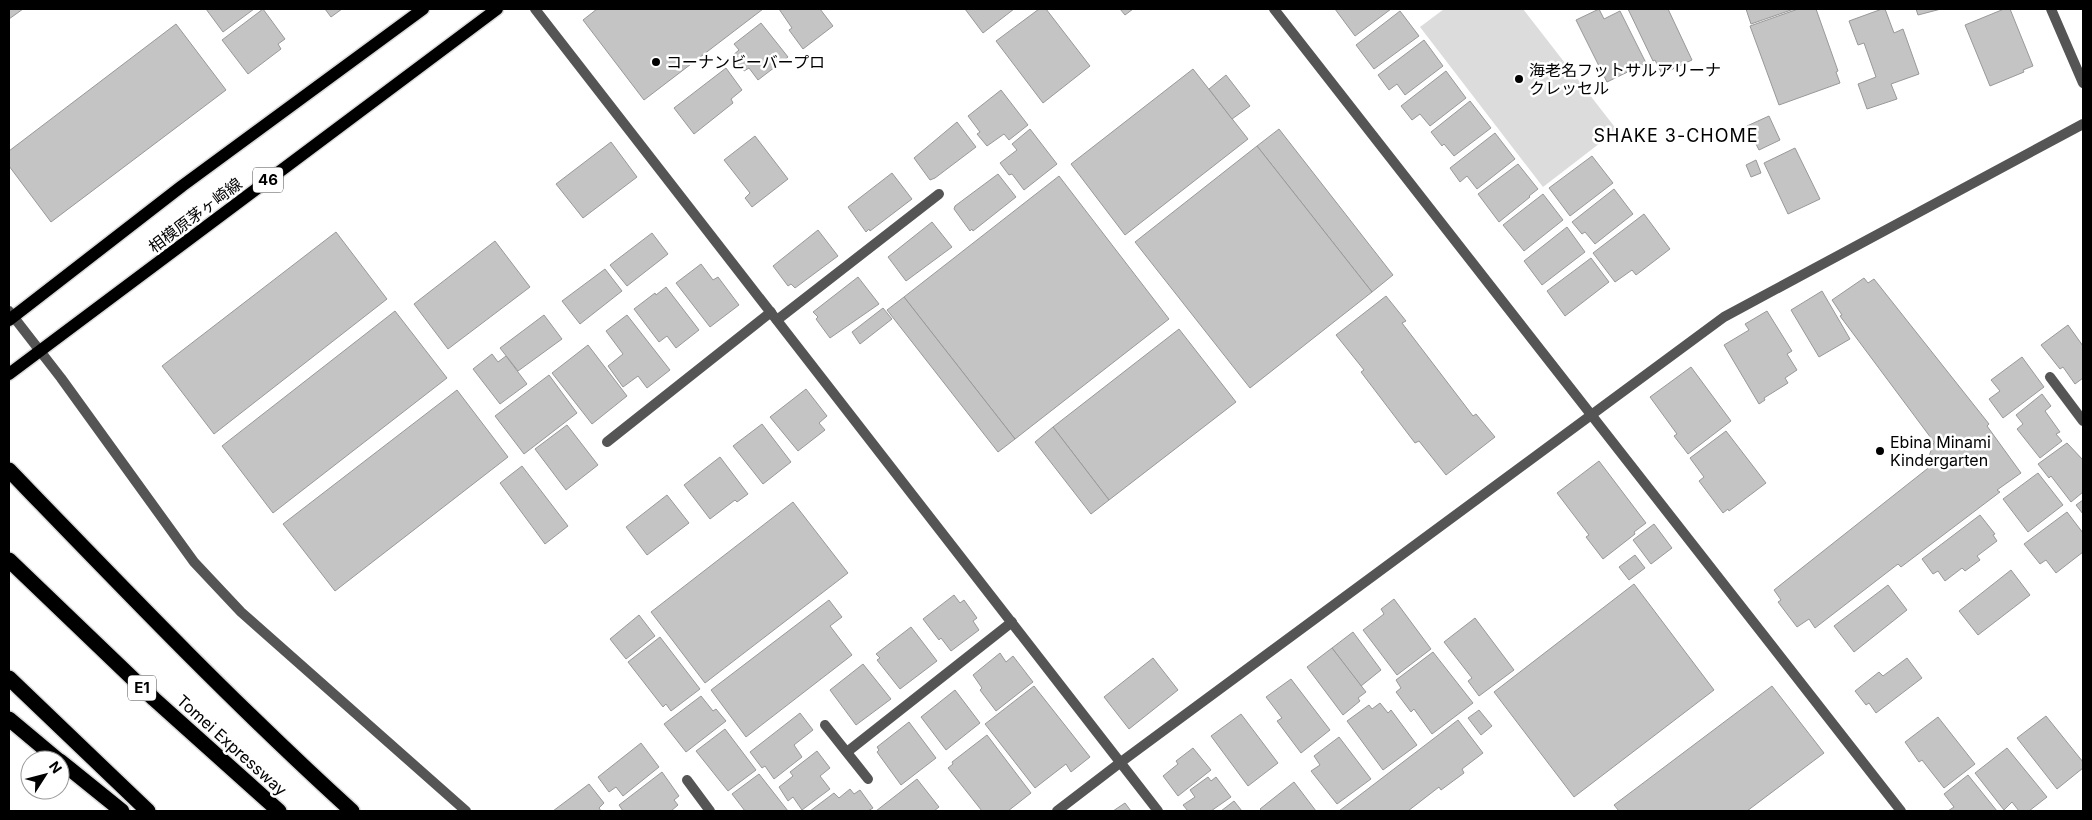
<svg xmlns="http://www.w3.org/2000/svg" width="2092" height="820" font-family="Inter,'Noto Sans JP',sans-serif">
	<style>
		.green { fill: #dcdcdc }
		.building { fill: #c4c4c4; stroke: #999 }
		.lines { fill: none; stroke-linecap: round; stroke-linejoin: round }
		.primary-casing { stroke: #dbdbdb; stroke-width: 15 }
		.highway-casing { stroke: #dbdbdb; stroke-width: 18 }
		.lane { stroke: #555; stroke-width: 10 }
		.street { stroke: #555; stroke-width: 10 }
		.primary { stroke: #000; stroke-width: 12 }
		.highway { stroke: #000; stroke-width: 15 }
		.poi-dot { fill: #000; stroke: #fff; stroke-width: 2 }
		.labels { text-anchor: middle; stroke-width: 5; stroke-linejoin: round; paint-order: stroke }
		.shield { fill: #fff; stroke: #4c4c4c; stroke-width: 1 }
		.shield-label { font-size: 15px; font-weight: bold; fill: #000 }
		.poi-label { font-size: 16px; fill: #000; stroke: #fff; text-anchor: start }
		.street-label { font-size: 16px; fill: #000; stroke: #fff }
		.neighbourhood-label { font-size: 18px; letter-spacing: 1px; fill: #000; stroke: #fff }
	</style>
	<rect width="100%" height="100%" fill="#fff"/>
	<path class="green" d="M1444 9H1523L1617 130 1543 187 1420 27Z"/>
	<g class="building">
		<path d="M9 9H23L9 19Z"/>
		<path d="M206 9H254L223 32Z"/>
		<path d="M263 9 285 39 278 44 281 49 248 74 222 40Z"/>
		<path d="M325 9H342L331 17Z"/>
		<path d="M597 9H763L644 100 583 20Z"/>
		<path d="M779 9H820L833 26 803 49 789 30 792 28Z"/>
		<path d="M965 9H1014L983 33Z"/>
		<path d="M1039 9H1046L1090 66 1043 103 996 41Z"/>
		<path d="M1120 9H1133L1125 15Z"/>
		<path d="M1335 9H1391L1355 36Z"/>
		<path d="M1599 9 1604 19 1620 11 1646 63 1607 82 1576 20Z"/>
		<path d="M1628 9H1668L1692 60 1662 74 1655 60 1653 61Z"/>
		<path d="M1746 9H1794L1751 24Z"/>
		<path d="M1798 9H1816L1838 71 1836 72 1840 83 1779 105 1750 26Z"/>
		<path d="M1882 9H1885L1894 33 1903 29 1919 74 1891 84 1897 99 1867 109 1858 84 1876 77 1864 43 1858 45 1849 21Z"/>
		<path d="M1916 9H1941L1918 15Z"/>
		<path d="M2004 9H2010L2033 66 2023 70 2024 72 1990 86 1965 25Z"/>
		<path d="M1400 11 1419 36 1374 69 1356 45Z"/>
		<path d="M761 23 788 57 758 80 749 68 744 71 732 56 739 50 734 44Z"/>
		<path d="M176 24 226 90 51 222 9 166V151Z"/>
		<path d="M1424 40 1443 66 1405 95 1397 84 1389 90 1378 75Z"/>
		<path d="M726 68 742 90 731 99 733 103 694 134 674 108Z"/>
		<path d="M1193 69 1248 139 1125 235 1071 164Z"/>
		<path d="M1446 71 1466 98 1430 126 1420 114 1412 120 1401 106Z"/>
		<path d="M1226 75 1250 106 1232 119 1209 89Z"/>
		<path d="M1001 90 1028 125 1009 140 1004 134 987 146 977 134 980 132 968 116Z"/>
		<path d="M1470 101 1491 128 1454 156 1444 144 1442 146 1431 132Z"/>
		<path d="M1769 116 1780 140 1759 150 1747 126Z"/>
		<path d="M957 122 976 147 935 178 930 180 914 158Z"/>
		<path d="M1030 129 1057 164 1024 190 1012 174 1009 175 1000 163 1017 150 1012 144Z"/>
		<path d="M1279 129 1393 275 1372 292 1257 146Z"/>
		<path d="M1495 133 1515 159 1477 189 1467 176 1460 182 1450 168Z"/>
		<path d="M755 136 788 179 752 207 745 198 750 193 724 160Z"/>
		<path d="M611 142 637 177 583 218 556 184Z"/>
		<path d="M1257 146 1372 292 1250 388 1135 242Z"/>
		<path d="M1795 148 1820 199 1788 214 1764 163Z"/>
		<path d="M1592 156 1613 183 1570 216 1549 188Z"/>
		<path d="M1756 160 1761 173 1751 177 1746 165Z"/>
		<path d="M1518 164 1538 189 1529 196 1530 197 1499 222 1478 194Z"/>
		<path d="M892 173 912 199 870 231 869 229 866 232 848 207Z"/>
		<path d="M998 174 1016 197 973 231 972 229 970 231 954 209 955 206Z"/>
		<path d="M1059 176 1169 319 1015 439 904 297Z"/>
		<path d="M1614 189 1633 214 1595 244 1585 232 1582 234 1572 222Z"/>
		<path d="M1543 194 1563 220 1524 251 1503 225Z"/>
		<path d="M1644 214 1670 249 1636 275 1632 270 1615 282 1593 253Z"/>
		<path d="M932 222 952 247 906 281 888 257Z"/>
		<path d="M1567 227 1585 252 1542 285 1524 261Z"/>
		<path d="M818 230 838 256 795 288 791 284 788 286 773 266Z"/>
		<path d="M336 232 387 299 214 434 162 366Z"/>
		<path d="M652 233 668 254 627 286 610 265Z"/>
		<path d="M495 241 530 287 448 349 414 304Z"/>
		<path d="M1591 258 1609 282 1565 316 1547 291Z"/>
		<path d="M701 264 713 280 718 277 739 305 710 327 676 283Z"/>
		<path d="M605 269 622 291 580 324 562 301Z"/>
		<path d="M858 277 879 304 830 338 816 319 818 317 813 312Z"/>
		<path d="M1864 278 1868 283 1874 279 1989 424 1987 426 2021 473 1997 490 2000 492 1901 567 1898 564 1815 628 1809 619 1797 627 1778 602 1781 600 1774 590 1932 465 1928 459 1934 442 1840 316 1842 315 1832 300Z"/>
		<path d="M666 287 699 330 676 348 667 336 659 342 634 309 655 293 656 295Z"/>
		<path d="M1822 291 1850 339 1819 357 1791 310Z"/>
		<path d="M1386 296 1406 321 1402 323 1473 416 1476 414 1495 437 1446 475 1419 441 1415 443 1361 372 1364 370 1336 335Z"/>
		<path d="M904 297 1015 439 998 452 887 310Z"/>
		<path d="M883 308 892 319 860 344 852 332Z"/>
		<path d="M395 311 447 378 273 513 222 446Z"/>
		<path d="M1767 311 1792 351 1787 354 1797 370 1785 378 1788 383 1764 398 1765 400 1759 404 1724 345 1749 330 1745 324Z"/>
		<path d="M544 315 562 339 518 371 500 348Z"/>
		<path d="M627 315 670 370 647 388 638 376 623 387 608 366 623 354 606 331Z"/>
		<path d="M2068 325 2083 346V378L2075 384 2063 367 2060 369 2041 345Z"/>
		<path d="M1179 329 1236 402 1109 500 1053 427Z"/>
		<path d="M588 345 627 396 592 424 552 373Z"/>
		<path d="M492 354 498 362 506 356 527 384 500 404 473 369Z"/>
		<path d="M2022 357 2044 387 2003 418 1989 399 2000 391 1991 380Z"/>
		<path d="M1691 367 1731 421 1688 454 1674 436 1677 434 1650 397Z"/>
		<path d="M549 375 577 413 524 454 495 416Z"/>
		<path d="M806 389 827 416 819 423 825 430 798 451 770 417Z"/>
		<path d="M457 390 508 457 335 591 283 524Z"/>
		<path d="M2042 394 2051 406 2045 411 2060 432 2056 434 2062 441 2040 458 2017 429 2023 424 2016 415Z"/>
		<path d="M762 424 791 462 763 484 733 446Z"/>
		<path d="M567 425 598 465 566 490 535 449Z"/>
		<path d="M1053 427 1109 500 1091 514 1035 442Z"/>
		<path d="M1726 431 1766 483 1729 511 1728 509 1723 513 1699 481 1704 477 1690 458Z"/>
		<path d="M2067 443 2083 460V492L2071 502 2051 476 2049 478 2038 464Z"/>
		<path d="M720 457 748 494 737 502 735 500 710 519 684 485Z"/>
		<path d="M1599 461 1646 523 1634 532 1635 534 1603 559 1586 537 1589 535 1557 493Z"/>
		<path d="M522 466 568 526 545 544 500 483Z"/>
		<path d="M2038 473 2063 505 2028 532 2003 499Z"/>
		<path d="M667 495 689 523 647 555 626 527Z"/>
		<path d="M2083 500V514L2076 505Z"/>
		<path d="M793 502 848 573 705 683 651 612Z"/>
		<path d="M2067 512 2083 533V552L2056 573 2046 560 2040 564 2024 544Z"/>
		<path d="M1980 515 1995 534 1993 535 1997 541 1977 556 1980 560 1965 571 1962 568 1945 581 1938 571 1933 574 1922 559Z"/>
		<path d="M1654 524 1672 548 1651 564 1633 540Z"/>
		<path d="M1635 555 1645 568 1629 580 1619 567Z"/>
		<path d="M2011 570 2030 595 1978 635 1959 611Z"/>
		<path d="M1634 584 1714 690 1574 797 1494 692Z"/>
		<path d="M1888 585 1907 610 1854 652 1834 626Z"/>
		<path d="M954 595 960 603 964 600 977 618 973 621 979 630 951 651 941 638 939 640 923 619Z"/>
		<path d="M1394 599 1431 649 1397 675 1363 630 1384 614 1381 609Z"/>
		<path d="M829 600 842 617 830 626 852 655 746 737 711 690Z"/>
		<path d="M639 615 655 636 626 659 610 639Z"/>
		<path d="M1475 618 1514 670 1479 696 1468 681 1472 678 1444 642Z"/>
		<path d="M911 627 937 661 900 689 877 660 880 658 876 654Z"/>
		<path d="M1353 632 1381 670 1361 686 1332 648Z"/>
		<path d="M660 637 700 689 671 711 666 704 663 707 628 662Z"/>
		<path d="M1332 648 1366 692 1358 698 1360 701 1343 715 1307 667Z"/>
		<path d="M1433 652 1473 703 1432 734 1414 709 1411 712 1396 692 1401 688 1396 680Z"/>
		<path d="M1000 653 1006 662 1013 656 1033 682 996 711 980 690 982 688 973 675Z"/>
		<path d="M1153 658 1178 690 1129 729 1104 697Z"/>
		<path d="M1907 658 1922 678 1876 713 1869 703 1866 705 1855 691 1879 672 1883 676Z"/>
		<path d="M863 664 891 699 856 725 830 690Z"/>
		<path d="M1291 679 1330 730 1301 753 1277 721 1282 718 1266 697Z"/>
		<path d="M1034 686 1090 757 1071 772 1066 764 1035 788 985 724Z"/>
		<path d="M1772 686 1824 753 1747 811H1619L1614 805Z"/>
		<path d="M955 690 980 723 946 750 921 717Z"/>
		<path d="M701 696 713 711 716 709 726 721 686 752 664 724Z"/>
		<path d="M1380 703 1388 713 1391 710 1417 745 1383 770 1347 721 1369 705 1372 709Z"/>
		<path d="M1479 710 1492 726 1481 735 1468 718Z"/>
		<path d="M800 713 813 730 794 745 802 757 774 779 765 766 762 768 750 752Z"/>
		<path d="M1241 714 1278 763 1248 786 1211 736Z"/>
		<path d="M2046 716 2083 762V768L2057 789 2017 738Z"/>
		<path d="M1938 717 1975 764 1944 788 1922 760 1919 762 1905 742Z"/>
		<path d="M1458 720 1483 753 1462 769 1464 773 1441 790 1439 787 1408 811H1339Z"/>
		<path d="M909 722 936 758 901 785 877 752 879 750 877 747Z"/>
		<path d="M725 729 756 770 728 791 696 751Z"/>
		<path d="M987 735 1031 793 1008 811H982L948 768 953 764 952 762Z"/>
		<path d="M1339 737 1371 779 1337 804 1311 771 1320 765 1314 756Z"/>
		<path d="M641 743 659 767 623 796 616 787 609 792 598 777Z"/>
		<path d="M1193 748 1211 770 1178 796 1163 776 1178 764 1176 761Z"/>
		<path d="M2007 748 2047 797 2029 811H2019L2012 802 2004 810 1975 773Z"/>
		<path d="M817 751 830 768 820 776 830 789 802 810 793 797 788 801 779 787 793 776 790 772Z"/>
		<path d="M662 772 679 796 674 800 678 805 671 811H623L619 805Z"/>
		<path d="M759 774 788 811H745L732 794Z"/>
		<path d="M1968 775 1997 811H1948L1954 807 1944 794Z"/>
		<path d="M1208 777 1211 781 1216 777 1231 797 1211 811H1188L1183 805 1195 797 1190 790Z"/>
		<path d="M917 779 939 807 934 811H876Z"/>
		<path d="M1294 782 1316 811H1262L1260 809Z"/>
		<path d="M589 784 604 803 599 808 601 811H553Z"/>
		<path d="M850 789 854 794 860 790 873 808 868 811H810L834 793 839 798Z"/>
		<path d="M1234 801 1242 811H1221Z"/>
		<path d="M1125 803 1131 811H1113Z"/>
	</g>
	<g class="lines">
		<g class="primary-casing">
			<g id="primary">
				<path d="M9 320 182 186 423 9"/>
				<path d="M9 374 497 9"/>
			</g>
		</g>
		<g class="highway-casing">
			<g id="highway">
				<path d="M9 470C121 586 233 703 352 811"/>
				<path d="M9 560 154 699 279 811"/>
				<path d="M9 678 148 811"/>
				<path d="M9 719 58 760"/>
				<path d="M60 761 122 811"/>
			</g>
		</g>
		<g class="lane">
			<path d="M777 320 939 194"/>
			<path d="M607 442 771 312"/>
			<path d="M825 725 868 779"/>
			<path d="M847 752 1012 622"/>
			<path d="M687 780 710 811"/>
		</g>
		<g class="street">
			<path d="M535 9 1158 811"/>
			<path d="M1274 9 1901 811"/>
			<path d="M2051 9 2083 83"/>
			<path d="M9 311 61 378 194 562 241 612 466 811"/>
			<path d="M2050 377 2083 421"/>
			<path d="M1057 811 1121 762 1724 317 2083 124"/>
		</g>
		<use href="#primary" class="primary"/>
		<use href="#highway" class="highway"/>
	</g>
	<g class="poi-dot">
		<circle cx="656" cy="62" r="5"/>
		<circle cx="1519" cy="79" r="5"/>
		<circle cx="1880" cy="451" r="5"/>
	</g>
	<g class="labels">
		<g class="shield">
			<rect x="253" y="167.5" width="30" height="25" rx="4"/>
			<rect x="128" y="675.5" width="28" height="25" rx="4"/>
		</g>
		<g class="shield-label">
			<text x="268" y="185">46</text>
			<text x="142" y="693">E1</text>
		</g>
		<g class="poi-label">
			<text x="666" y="68">コーナンビーバープロ</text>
			<text x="1529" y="76">海老名フットサルアリーナ<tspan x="1529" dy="18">クレッセル</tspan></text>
			<text x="1890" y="448">Ebina Minami<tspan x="1890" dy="18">Kindergarten</tspan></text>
		</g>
		<g class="street-label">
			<text transform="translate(195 215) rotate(-37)" y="6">相模原茅ヶ崎線</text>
			<text transform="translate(232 745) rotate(42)" y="6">Tomei Expressway</text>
		</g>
		<g class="neighbourhood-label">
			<text x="1676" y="142">SHAKE 3-CHOME</text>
		</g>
	</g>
	<rect width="2092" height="820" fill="none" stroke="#000000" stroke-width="20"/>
	<g transform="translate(45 775) rotate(54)"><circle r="24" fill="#ffffff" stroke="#999999"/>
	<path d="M0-4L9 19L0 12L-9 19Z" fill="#000000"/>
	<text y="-8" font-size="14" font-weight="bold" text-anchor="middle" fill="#000000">N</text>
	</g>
</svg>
